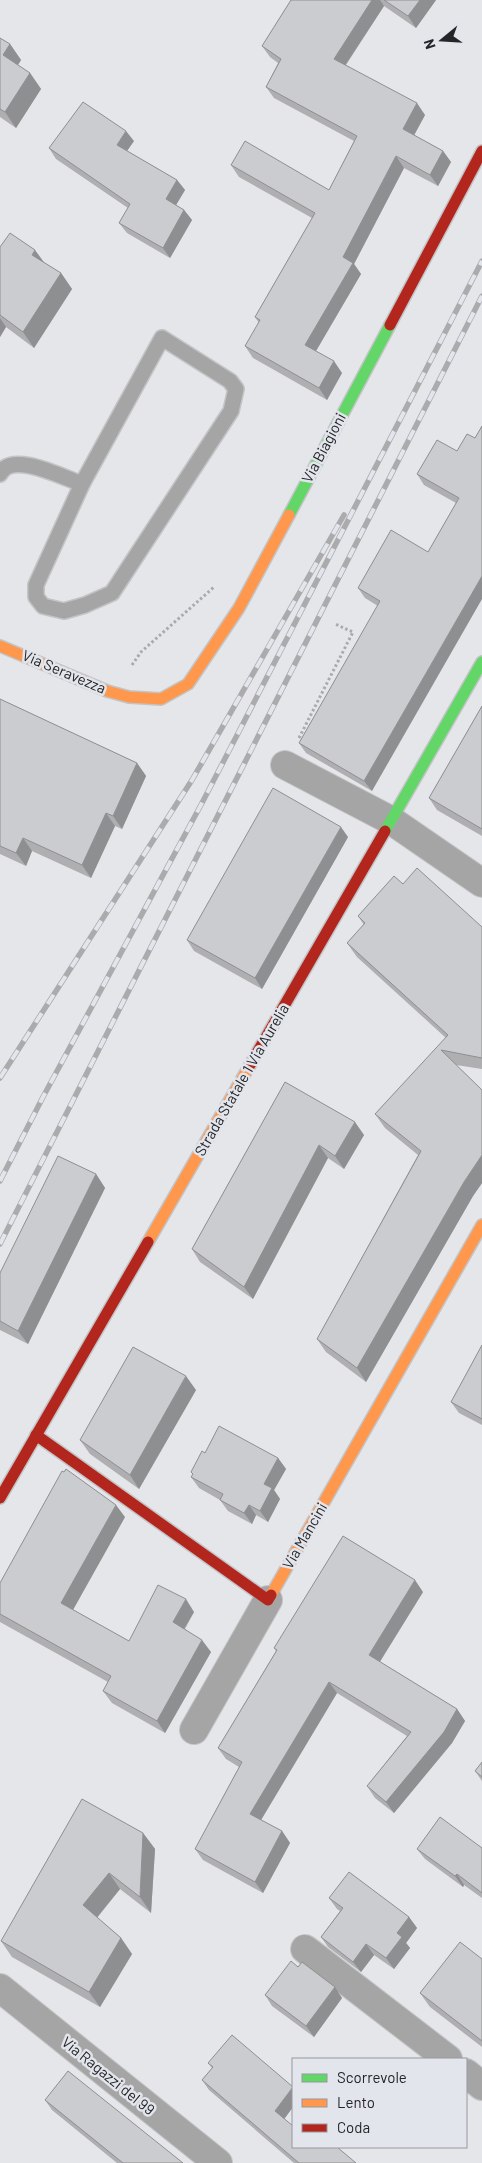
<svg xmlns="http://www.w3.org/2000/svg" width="482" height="2163" font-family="Barlow,sans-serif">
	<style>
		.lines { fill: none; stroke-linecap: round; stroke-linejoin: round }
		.lane-casing { stroke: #c3c4c6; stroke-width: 18 }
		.street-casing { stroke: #c3c4c6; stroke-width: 30 }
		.fast-casing { stroke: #c3c4c6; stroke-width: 14 }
		.slow-casing { stroke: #c3c4c6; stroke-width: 14 }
		.jam-casing { stroke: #c3c4c6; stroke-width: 14 }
		.path { stroke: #aaa; stroke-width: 3; stroke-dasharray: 2.5 2.5; stroke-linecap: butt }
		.lane { stroke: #a6a5a5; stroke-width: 15 }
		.street { stroke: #a6a5a5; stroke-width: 28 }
		.fast { stroke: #63d668; stroke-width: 11 }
		.slow { stroke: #ff974d; stroke-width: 11 }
		.jam { stroke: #b3261e; stroke-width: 11 }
		.rail-casing { stroke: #ababae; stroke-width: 5.5 }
		.rail { stroke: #e3e5ec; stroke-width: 4; stroke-dasharray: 11; stroke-linecap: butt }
		.wall { fill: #afafb2 }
		.shaded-wall { fill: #8e8f91 }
		.building { fill: #cbcccf; stroke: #8e8f91 }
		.labels { text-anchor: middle; stroke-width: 5; stroke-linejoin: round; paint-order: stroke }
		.street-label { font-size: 15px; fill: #242527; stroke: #e3e5ec }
	</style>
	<rect width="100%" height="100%" fill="#e5e6ea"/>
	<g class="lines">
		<g class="lane-casing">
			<g id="lane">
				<path d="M162 338 230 381 236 389 231 411 112 593 85 605 64 611 43 606 36 597V585L82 484Z"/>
				<path d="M0 474C11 450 64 478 82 484"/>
			</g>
		</g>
		<g class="street-casing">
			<g id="street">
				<path d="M285 765 392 821 482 883"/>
				<path d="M194 1730 268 1600"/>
				<path d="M305 1949 448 2059"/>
				<path d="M0 1988 218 2163"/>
				<path d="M466 2073 482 2086"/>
			</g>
		</g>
		<g class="fast-casing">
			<g id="fast">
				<path d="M289 515 390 325"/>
				<path d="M385 831 482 662"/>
			</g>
		</g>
		<g class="slow-casing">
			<g id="slow">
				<path d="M0 646 107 691 129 697 161 699 188 684 239 608 289 515"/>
				<path d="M148 1242 250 1065"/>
				<path d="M271 1595 482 1225"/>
			</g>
		</g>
		<g class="jam-casing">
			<g id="jam">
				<path d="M390 325 482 151"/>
				<path d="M250 1065 385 831"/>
				<path d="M36 1435 268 1600 271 1595"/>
				<path d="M0 1498 148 1242"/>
			</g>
		</g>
		<g class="path">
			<path d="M132 665 141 652 214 587"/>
			<path d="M299 738 353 632 335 624"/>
		</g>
		<use href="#lane" class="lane"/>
		<use href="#street" class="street"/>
		<use href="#fast" class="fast"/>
		<use href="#slow" class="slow"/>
		<use href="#jam" class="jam"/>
		<g class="rail-casing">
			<g id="rail">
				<path d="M0 1078 192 780 344 515"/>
				<path d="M0 1181 43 1097 202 803 482 261"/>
				<path d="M0 1244 482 296"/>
			</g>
		</g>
		<use href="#rail" class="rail"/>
	</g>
	<g class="wall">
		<path d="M291 0H436L416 28 384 6 346 65 425 115 414 135 443 151 451 162 438 186 404 168 354 264 361 274 316 351 342 373 327 400 253 358 245 346 259 323 255 317 312 218 239 177 231 165 329 190 354 141 274 98 266 87 278 63 270 57 262 46Z"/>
		<path d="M0 38 10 44 21 60 18 65 30 73 41 89 16 128 0 117Z"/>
		<path d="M134 141 127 151 177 180 185 190 176 205 184 210 192 220 170 258 127 233 119 223 128 208 56 159 49 148Z"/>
		<path d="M0 247 45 263 61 273 72 289 34 348 6 327 0 337Z"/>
		<path d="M482 426 372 791 306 753 299 743 378 606 365 598 358 588 428 552 456 503 424 485 417 474 457 451 475 438Z"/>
		<path d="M0 699 137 763 146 776 122 829 115 826 91 878 32 851 26 866 0 854Z"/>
		<path d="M482 706V836L437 810 429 798Z"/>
		<path d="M348 837 262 989 194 951 187 940Z"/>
		<path d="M403 884 482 927V1069L456 1065 482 1090V1183L473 1196 366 1382 326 1352 317 1339 418 1155 385 1128 375 1114 446 1038 357 957 347 943 364 925 358 916Z"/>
		<path d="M285 1082 364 1135 344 1169 328 1158 253 1299 200 1262 192 1249Z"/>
		<path d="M96 1174 105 1188 28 1344 0 1330V1273Z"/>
		<path d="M482 1345V1425L459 1413 451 1402Z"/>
		<path d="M196 1390 139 1489 90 1454 80 1440Z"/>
		<path d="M205 1453 278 1458 286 1469 274 1490 280 1499 268 1522 256 1515 252 1524 228 1511 220 1500 199 1488 191 1477 193 1475 191 1472Z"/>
		<path d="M125 1517 73 1610 129 1641 194 1612 185 1629 211 1652 165 1733 112 1703 103 1691 108 1682 0 1622V1583Z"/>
		<path d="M423 1592 380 1662 457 1709 465 1721 452 1743 394 1813 375 1798 367 1786 407 1736 337 1693 261 1820 282 1831 290 1843 263 1893 203 1860 195 1849 239 1767 226 1759 218 1748 276 1651 274 1648Z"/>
		<path d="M482 1762V1781L475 1771Z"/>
		<path d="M143 1833 155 1849 151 1913 120 1889 97 1918 121 1938 132 1954 100 2007 12 1957 1 1941Z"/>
		<path d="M482 1848V1898L464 1885 463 1887 425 1859 417 1849Z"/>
		<path d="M329 1898 409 1917 417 1928 406 1943 410 1948 394 1969 374 1955 361 1972 328 1947 321 1937 340 1911 337 1909Z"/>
		<path d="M482 1959V2047L430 2007 420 1993Z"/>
		<path d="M298 1967 342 1998 314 2037 272 2006 265 1995Z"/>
		<path d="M208 2063 293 2088V2107L284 2119 293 2147 356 2163H294L209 2090 202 2080 212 2068Z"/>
		<path d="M45 2100 183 2163H117L52 2110Z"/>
	</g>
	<g class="shaded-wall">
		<path d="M372 0H380L384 6 342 70 334 59Z"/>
		<path d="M420 0H436L416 28 408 16Z"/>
		<path d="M10 44 21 60 14 71 3 55Z"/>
		<path d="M30 73 41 89 16 128 5 112Z"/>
		<path d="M417 103 425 115 411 141 403 129Z"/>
		<path d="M126 131 134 141 124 155 117 145Z"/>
		<path d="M443 151 451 162 438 186 430 175Z"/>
		<path d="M396 156 404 168 354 264 361 274 313 356 305 345 343 257Z"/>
		<path d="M177 180 185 190 173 210 166 199Z"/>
		<path d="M184 210 192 220 170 258 163 248Z"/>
		<path d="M35 250 46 265 32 255Z"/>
		<path d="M61 273 72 289 34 348 23 332Z"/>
		<path d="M0 318 6 327 0 337Z"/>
		<path d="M334 361 342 373 327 400 319 388Z"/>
		<path d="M482 576V599L372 791 364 781Z"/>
		<path d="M137 763 146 776 122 829 113 816Z"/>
		<path d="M106 813 115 826 91 878 82 865Z"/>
		<path d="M341 827 348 837 262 989 255 978Z"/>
		<path d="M23 838 32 851 26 866 16 853Z"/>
		<path d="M355 1122 364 1135 344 1169 335 1156Z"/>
		<path d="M319 1145 328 1158 253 1299 244 1287Z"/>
		<path d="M482 1155V1183L473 1196 366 1382 357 1368 464 1182Z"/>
		<path d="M96 1174 105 1188 28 1344 18 1331Z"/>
		<path d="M186 1376 196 1390 139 1489 130 1475Z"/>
		<path d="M278 1458 286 1469 274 1490 280 1499 268 1522 260 1511 264 1484Z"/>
		<path d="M116 1505 125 1517 70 1615 61 1603Z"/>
		<path d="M249 1505 256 1515 252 1524 244 1513Z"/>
		<path d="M415 1580 423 1592 377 1666 369 1655Z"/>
		<path d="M186 1599 194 1612 181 1634 173 1622Z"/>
		<path d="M202 1640 211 1652 165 1733 157 1721Z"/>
		<path d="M329 1682 337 1693 258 1825 250 1814Z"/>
		<path d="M457 1709 465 1721 452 1743 394 1813 386 1802Z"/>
		<path d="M282 1831 290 1843 263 1893 255 1882Z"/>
		<path d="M143 1833 155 1849 151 1913 140 1897Z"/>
		<path d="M109 1873 120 1889 94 1921 83 1905Z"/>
		<path d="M457 1874 464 1885 463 1887 455 1876Z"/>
		<path d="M409 1917 417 1928 406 1943 410 1948 394 1969 386 1958 397 1933Z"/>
		<path d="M121 1938 132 1954 100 2007 89 1992Z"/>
		<path d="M366 1944 374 1955 361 1972 353 1962Z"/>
		<path d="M335 1987 342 1998 314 2037 306 2026Z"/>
		<path d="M293 2087V2107L282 2122 275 2111Z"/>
	</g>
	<g class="building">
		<path d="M291 0H372L334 59 417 103 403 129 443 151 430 175 396 156 343 257 353 263 305 345 334 361 319 388 245 346 260 320 255 317 315 213 231 165 245 141 329 190 357 136 266 87 281 59 262 46Z"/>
		<path d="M384 0H420L408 16Z"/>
		<path d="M0 38 10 44 3 55 30 73 5 112 0 109Z"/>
		<path d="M83 102 126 131 117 145 177 180 166 199 184 210 163 248 119 223 130 204 49 148Z"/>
		<path d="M10 233 35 250 32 255 61 273 23 332 0 315V247Z"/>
		<path d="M482 426V576L364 781 299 743 380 601 358 588 391 530 428 552 459 498 417 474 437 440 457 451 467 434 475 438Z"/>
		<path d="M0 699 137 763 113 816 106 813 82 865 23 838 16 853 0 846Z"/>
		<path d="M482 706V829L429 798Z"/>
		<path d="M273 788 341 827 255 978 187 940Z"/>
		<path d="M417 868 482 927V1058L441 1050 482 1090V1155L464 1182 357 1368 317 1339 421 1151 375 1114 448 1035 347 943 365 923 358 916 394 876 403 884Z"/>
		<path d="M285 1082 355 1122 335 1156 319 1145 244 1287 192 1249Z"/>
		<path d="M58 1156 96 1174 18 1331 0 1321V1273Z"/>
		<path d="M482 1345V1419L451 1402Z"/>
		<path d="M133 1347 186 1376 130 1475 80 1440Z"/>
		<path d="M219 1426 278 1458 264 1484 272 1488 260 1511 249 1505 244 1513 220 1500 223 1494 191 1477 193 1474 191 1472 202 1451 205 1453Z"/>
		<path d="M66 1469 116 1505 61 1603 129 1641 158 1585 186 1599 173 1622 202 1640 157 1721 103 1691 111 1676 0 1614V1583L62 1471 64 1472Z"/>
		<path d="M343 1536 415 1580 369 1655 457 1709 444 1732 386 1802 367 1786 411 1732 329 1682 250 1814 282 1831 255 1882 195 1849 242 1762 218 1748 277 1650 274 1648Z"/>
		<path d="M482 1762V1777L475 1771Z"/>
		<path d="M82 1799 143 1833 140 1897 109 1873 83 1905 121 1938 89 1992 1 1941Z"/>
		<path d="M440 1817 482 1848V1893L457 1874 455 1876 417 1849Z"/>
		<path d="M349 1872 409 1917 397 1933 402 1937 386 1958 366 1944 353 1962 321 1937 343 1908 329 1898Z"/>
		<path d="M460 1942 482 1959V2041L420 1993Z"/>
		<path d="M291 1961 298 1967 302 1962 335 1987 306 2026 265 1995Z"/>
		<path d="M232 2035 293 2087 275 2111 293 2126V2147H337L356 2163H299L202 2080 213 2067 208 2063Z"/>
		<path d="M68 2071 183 2163H123L45 2100Z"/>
	</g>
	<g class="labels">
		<g class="street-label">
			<text transform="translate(324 448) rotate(-62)" y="5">Via Biagioni</text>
			<text transform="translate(64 672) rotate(23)" y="5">Via Seravezza</text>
			<text transform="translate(242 1080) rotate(-60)" y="5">Strada Statale 1 Via Aurelia</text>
			<text transform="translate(305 1536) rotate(-60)" y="5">Via Mancini</text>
			<text transform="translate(108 2076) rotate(39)" y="5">Via Ragazzi del 99</text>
		</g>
	</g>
	<rect x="292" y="2058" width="175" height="90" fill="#e3e5ec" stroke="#97989d"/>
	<rect x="302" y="2074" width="25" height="8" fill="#63d668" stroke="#97989d"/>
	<text x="337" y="2083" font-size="15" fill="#242527">Scorrevole</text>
	<rect x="302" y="2099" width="25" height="8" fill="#ff974d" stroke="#97989d"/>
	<text x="337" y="2108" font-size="15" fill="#242527">Lento</text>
	<rect x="302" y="2124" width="25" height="8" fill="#b3261e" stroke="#97989d"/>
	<text x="337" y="2133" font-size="15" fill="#242527">Coda</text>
	<g transform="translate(442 40) rotate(252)" stroke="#e3e5ec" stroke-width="4" paint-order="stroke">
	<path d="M0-4L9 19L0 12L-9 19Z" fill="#242527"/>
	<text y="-8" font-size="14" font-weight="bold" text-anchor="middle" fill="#242527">N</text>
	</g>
</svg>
